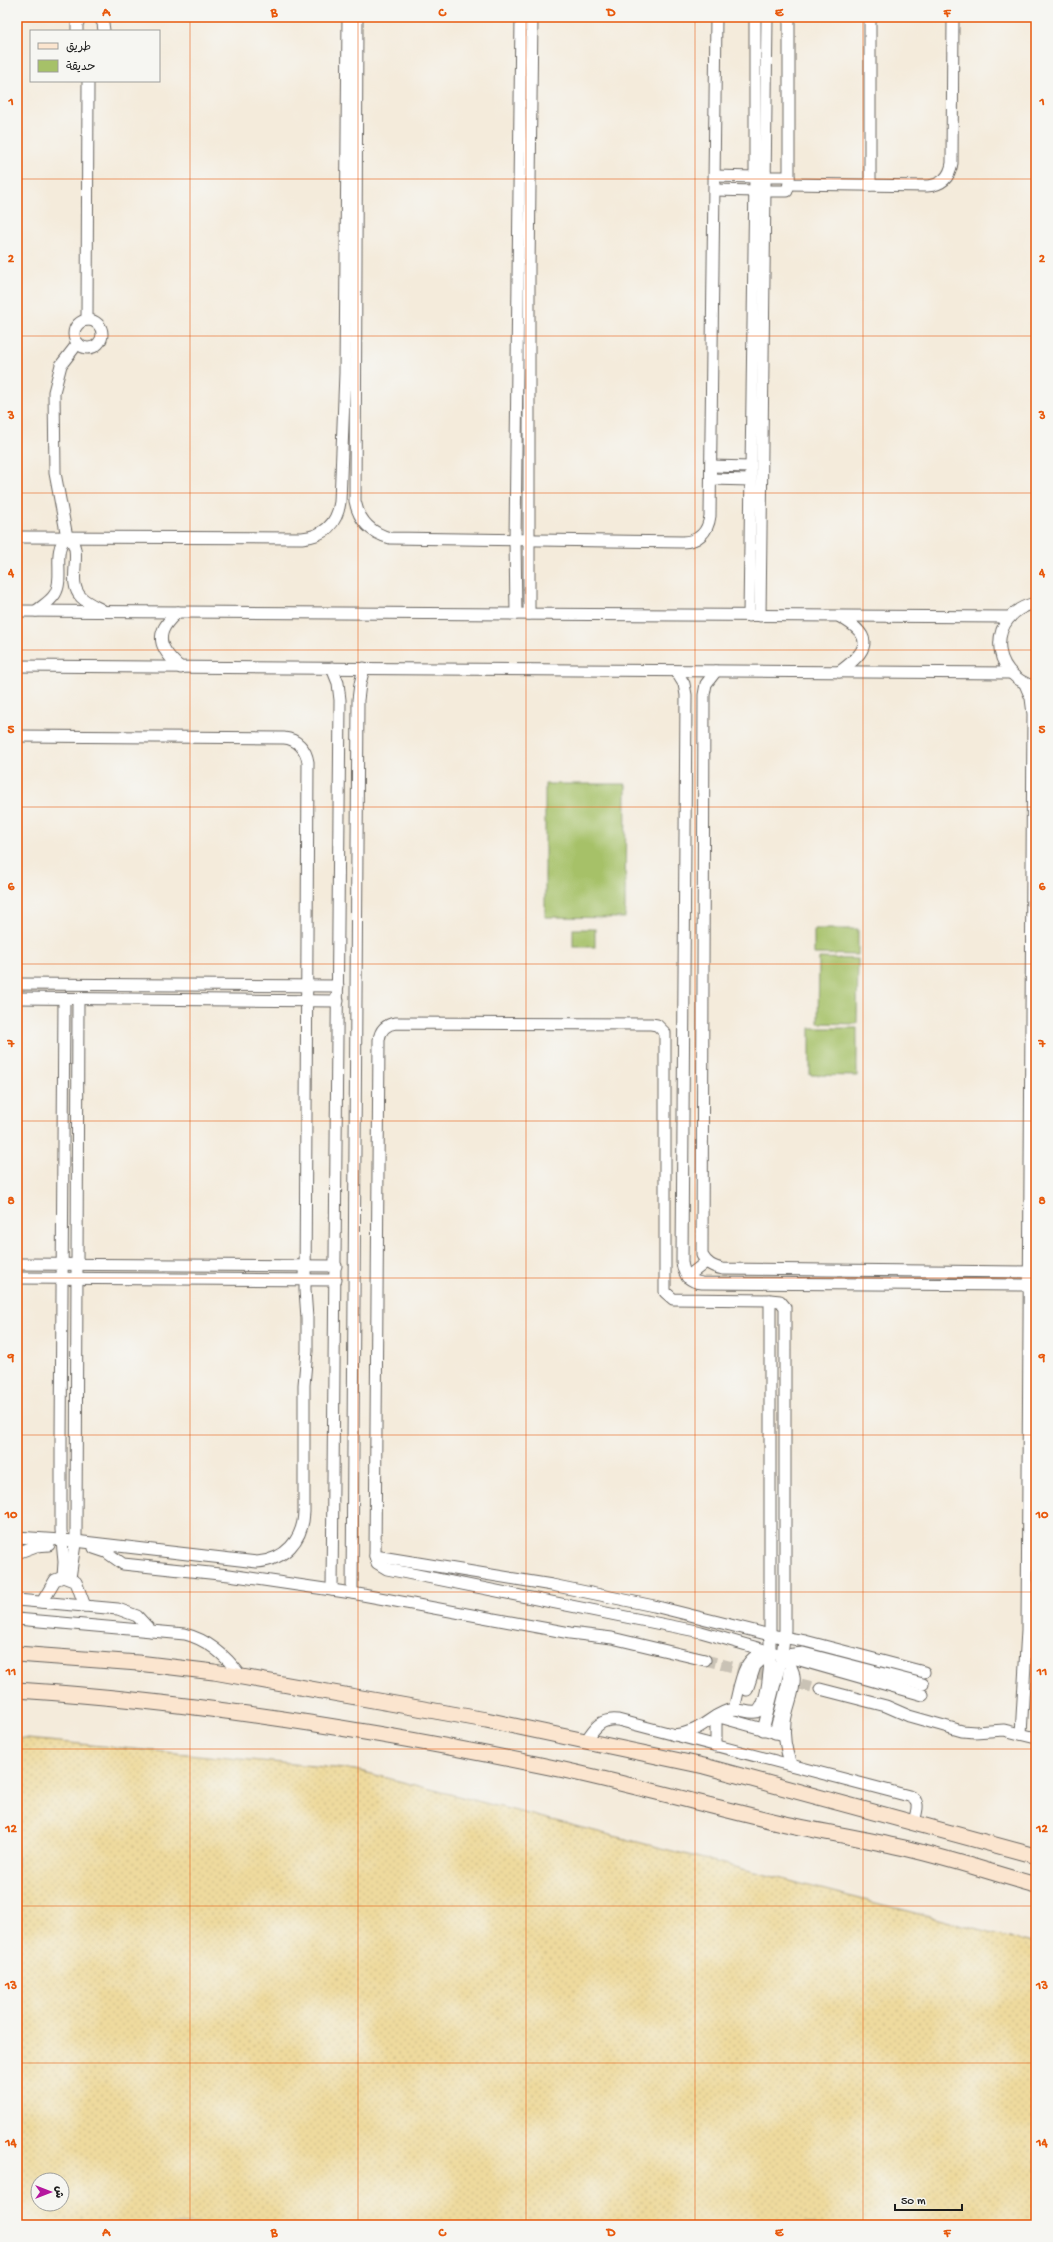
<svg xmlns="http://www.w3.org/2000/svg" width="1053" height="2242" font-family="'Gochi Hand','Playpen Sans Arabic',sans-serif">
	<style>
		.green { fill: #a6c168; stroke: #616e42 }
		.sand { fill: url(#sand-dots); stroke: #857b5d; fill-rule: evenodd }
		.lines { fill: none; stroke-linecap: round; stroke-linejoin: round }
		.street-tunnel { stroke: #c9c2b5; stroke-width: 11; stroke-dasharray: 11 5.5; stroke-linecap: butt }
		.street-casing { stroke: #68645f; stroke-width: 13 }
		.secondary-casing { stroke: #68645f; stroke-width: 17 }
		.street { stroke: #fff; stroke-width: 11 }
		.secondary { stroke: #fbe5cf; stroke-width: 15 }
		.grid { fill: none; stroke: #e8590c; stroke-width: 1; stroke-opacity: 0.55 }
		.neatline { fill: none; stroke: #e8590c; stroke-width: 1.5 }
		.grid-label { font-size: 13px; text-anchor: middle; font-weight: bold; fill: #e8590c }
	</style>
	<defs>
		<pattern id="sand-dots" width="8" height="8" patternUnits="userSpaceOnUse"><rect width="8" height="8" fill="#eeda9e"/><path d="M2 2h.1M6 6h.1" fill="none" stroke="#ccba88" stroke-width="1.8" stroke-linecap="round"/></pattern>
	</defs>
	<rect width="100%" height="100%" fill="#f6f6f2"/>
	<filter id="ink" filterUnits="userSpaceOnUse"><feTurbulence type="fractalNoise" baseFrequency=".025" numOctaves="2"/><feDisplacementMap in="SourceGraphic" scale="8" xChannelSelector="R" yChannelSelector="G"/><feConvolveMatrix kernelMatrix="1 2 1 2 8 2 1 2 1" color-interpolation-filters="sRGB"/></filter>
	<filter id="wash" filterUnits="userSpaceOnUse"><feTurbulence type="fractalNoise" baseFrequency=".012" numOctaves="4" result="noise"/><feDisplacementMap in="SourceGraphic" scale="16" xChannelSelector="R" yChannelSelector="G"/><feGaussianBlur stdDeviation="0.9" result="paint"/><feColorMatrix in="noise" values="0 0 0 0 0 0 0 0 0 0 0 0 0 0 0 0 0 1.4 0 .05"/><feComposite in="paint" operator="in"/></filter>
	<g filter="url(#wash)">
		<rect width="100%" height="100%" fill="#f4ebdb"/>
		<g class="green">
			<path d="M545 784H626L625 918 545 917Z"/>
			<rect x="573" y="929" width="22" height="18"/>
			<path d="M814 929H858V955L814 954Z"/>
			<path d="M819 958 858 959 857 1024 818 1023Z"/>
			<path d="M810 1028H857V1076L810 1075Z"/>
		</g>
		<path class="sand" d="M17 1738 356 1770 1036 1944V2225H17ZM38 2180H62V2204H38Z"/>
	</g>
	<g filter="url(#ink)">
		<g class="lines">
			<path class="street-tunnel" d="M705 1660 820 1689"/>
			<g class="street-casing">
				<g id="street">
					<path d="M99 17 103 23 104 31"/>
					<path d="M357 17 355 501C359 521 371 533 390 538L682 542C698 542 708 532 710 516L716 17"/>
					<path d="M789 17V184L927 186C942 185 950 177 952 163L953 17"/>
					<path d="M77 31V24L81 17"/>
					<path d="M715 176 755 177"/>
					<path d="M766 177H789"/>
					<path d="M870 185V17"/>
					<path d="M715 190 755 191"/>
					<path d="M766 191H787L789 184"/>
					<path d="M87 320 88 81"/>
					<circle cx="88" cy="334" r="14"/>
					<path d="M78 343 61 365 54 392 55 473 67 537C86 548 65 581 81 597 87 603 95 606 102 610"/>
					<path d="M711 466 750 467"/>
					<path d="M711 479 750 480"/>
					<path d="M17 537 302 538C324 536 337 524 340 502L345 373 348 17"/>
					<path d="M1036 603C987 613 988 675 1036 687"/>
					<path d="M17 611 1010 617"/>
					<path d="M36 611C42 606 50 602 55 594 65 578 51 550 67 537"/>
					<path d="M178 612C153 633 158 648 181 668"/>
					<path d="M516 614 515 540 521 17"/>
					<path d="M529 614V268L532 17"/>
					<path d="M749 616 755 177V17"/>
					<path d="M760 616 767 17"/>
					<path d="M17 666 1010 673"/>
					<path d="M332 668 338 683 340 700 332 1590"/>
					<path d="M676 671 684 684 686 695 682 1261C683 1274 689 1282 702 1283L1029 1285"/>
					<path d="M716 671 706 684 704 695 702 1255C707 1264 713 1267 723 1269L1029 1272"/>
					<path d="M839 672C868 651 876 637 840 617"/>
					<path d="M17 736 284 738C297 739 306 749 308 762L305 1290 307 1318V1351L304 1385V1512C303 1540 285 1560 257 1562L75 1541 17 1537"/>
					<path d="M17 984 338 986"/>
					<path d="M17 998 338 1001"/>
					<path d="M17 1264 336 1266"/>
					<path d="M687 1277 706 1262"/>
					<path d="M17 1278 336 1280"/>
					<path d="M94 1548 106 1552 123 1564 229 1575 352 1593 570 1633 612 1638 705 1660"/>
					<path d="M17 1553 36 1546 49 1545"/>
					<path d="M375 1556 552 1585 654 1606 770 1635 805 1641 924 1672"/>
					<path d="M63 1577 64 1562 61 1530V1439L64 999"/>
					<path d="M70 1578 76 1537 78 999"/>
					<path d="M352 1593 358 700 360 684 364 668"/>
					<path d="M17 1600 118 1609 137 1616 151 1631"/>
					<path d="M42 1602 55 1580 63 1577 76 1582 85 1606"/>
					<path d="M17 1619 185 1634C209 1640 227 1657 241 1676"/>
					<path d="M785 1655 803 1653 923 1684"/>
					<path d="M782 1656C806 1676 788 1698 785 1722 783 1737 786 1751 791 1765"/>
					<path d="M820 1689 886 1706 909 1716 962 1731 975 1732 1004 1730 1036 1738"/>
					<path d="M747 1690 755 1666 768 1654"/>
					<path d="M734 1709C740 1688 741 1653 769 1652"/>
					<path d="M763 1730 782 1656 785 1630V1307L780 1301 770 1300 673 1299 665 1292V1033L657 1025 651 1024 396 1023C386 1024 380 1030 379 1040L375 1556 377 1563 387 1569 701 1632 923 1695"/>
					<path d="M775 1733 788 1681 789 1671"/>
					<path d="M1021 1734 1027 1630 1033 714 1031 698 1025 684"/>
					<path d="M674 1735C702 1732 706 1718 729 1710 738 1707 748 1714 757 1712 768 1703 770 1666 770 1652V1300"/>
					<path d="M586 1741C594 1728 601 1718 618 1720L909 1796C922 1801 916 1812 914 1822"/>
					<path d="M716 1746V1716L784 1735"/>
				</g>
			</g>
			<g class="secondary-casing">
				<g id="secondary">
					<path d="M17 1654 138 1663 214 1672 486 1720 704 1766 1036 1856"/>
					<path d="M17 1690C201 1702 384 1732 564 1770 636 1786 706 1805 777 1822 816 1831 856 1837 895 1846 943 1856 989 1872 1036 1885"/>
				</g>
			</g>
			<use href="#street" class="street"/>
			<use href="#secondary" class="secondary"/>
		</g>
	</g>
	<path class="grid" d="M190 17V2225M358 17V2225M526 17V2225M695 17V2225M863 17V2225M17 179H1036M17 336H1036M17 493H1036M17 650H1036M17 807H1036M17 964H1036M17 1121H1036M17 1278H1036M17 1435H1036M17 1592H1036M17 1749H1036M17 1906H1036M17 2063H1036"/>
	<rect width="1053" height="2242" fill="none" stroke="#f6f6f2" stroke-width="44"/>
	<rect x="30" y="30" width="130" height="52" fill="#f6f6f2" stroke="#9f9f9c"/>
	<rect x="38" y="43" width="20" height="6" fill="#fbe5cf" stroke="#9f9f9c"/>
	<text x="66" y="50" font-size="12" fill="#1c1c1c">طريق</text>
	<rect x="38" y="60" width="20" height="12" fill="#a6c168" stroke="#9f9f9c"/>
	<text x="66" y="70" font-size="12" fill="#1c1c1c">حديقة</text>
	<g transform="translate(50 2192) rotate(90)"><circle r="19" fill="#f6f6f2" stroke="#9f9f9c"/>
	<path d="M0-3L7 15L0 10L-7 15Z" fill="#b5179e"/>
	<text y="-6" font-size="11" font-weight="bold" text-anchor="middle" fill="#1c1c1c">ش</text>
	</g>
	<path d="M895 2204v6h67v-6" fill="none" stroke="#1c1c1c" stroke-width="2"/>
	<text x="901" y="2204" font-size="12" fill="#1c1c1c" stroke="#f6f6f2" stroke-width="3" paint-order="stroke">50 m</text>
	<rect x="22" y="22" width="1009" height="2198" class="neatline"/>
	<g class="grid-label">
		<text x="106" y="16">A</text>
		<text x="274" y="16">B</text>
		<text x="442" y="16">C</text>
		<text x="611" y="16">D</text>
		<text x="779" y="16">E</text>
		<text x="947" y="16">F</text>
		<text x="11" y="105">1</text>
		<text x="1042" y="105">1</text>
		<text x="11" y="262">2</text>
		<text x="1042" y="262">2</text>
		<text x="11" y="419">3</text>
		<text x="1042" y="419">3</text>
		<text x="11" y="576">4</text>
		<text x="1042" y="576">4</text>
		<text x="11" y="733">5</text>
		<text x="1042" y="733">5</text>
		<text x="11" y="890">6</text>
		<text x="1042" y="890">6</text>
		<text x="11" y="1047">7</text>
		<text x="1042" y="1047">7</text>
		<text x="11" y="1204">8</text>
		<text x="1042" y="1204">8</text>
		<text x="11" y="1361">9</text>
		<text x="1042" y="1361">9</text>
		<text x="11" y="1518">10</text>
		<text x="1042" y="1518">10</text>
		<text x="11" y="1675">11</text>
		<text x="1042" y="1675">11</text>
		<text x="11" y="1832">12</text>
		<text x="1042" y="1832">12</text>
		<text x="11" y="1989">13</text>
		<text x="1042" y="1989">13</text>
		<text x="11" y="2146">14</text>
		<text x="1042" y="2146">14</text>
		<text x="106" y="2236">A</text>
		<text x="274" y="2236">B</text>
		<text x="442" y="2236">C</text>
		<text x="611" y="2236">D</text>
		<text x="779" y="2236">E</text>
		<text x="947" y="2236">F</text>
	</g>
</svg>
